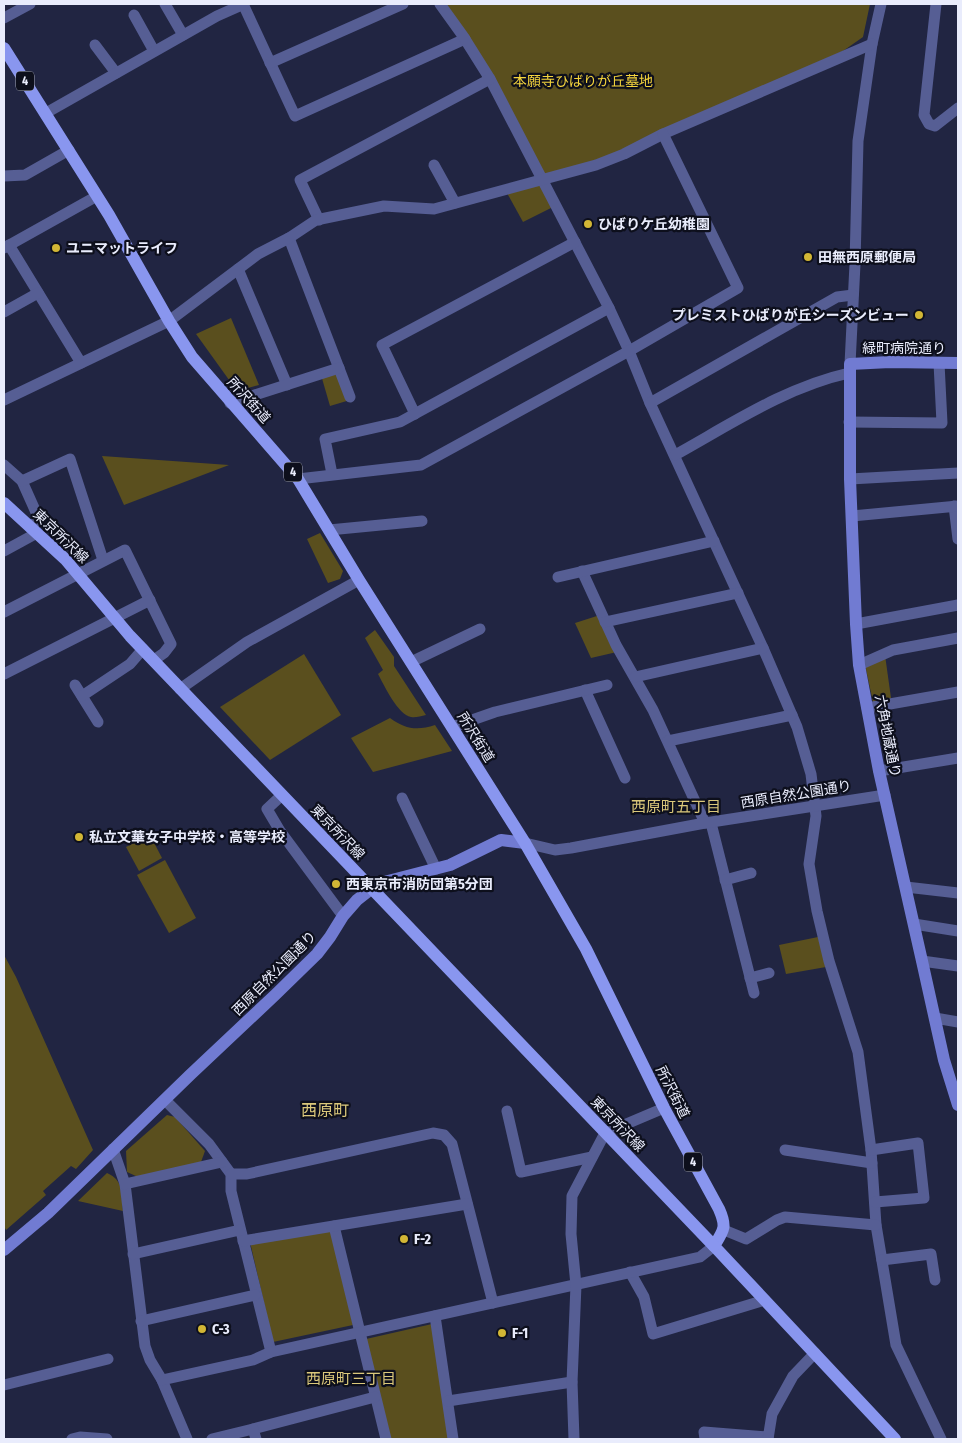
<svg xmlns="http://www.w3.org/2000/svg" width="962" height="1443" font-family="'Fira Sans Condensed','Noto Sans JP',sans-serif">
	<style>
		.green { fill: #5a4f1e }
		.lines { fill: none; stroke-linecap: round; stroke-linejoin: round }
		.street { stroke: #565e94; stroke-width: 11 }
		.secondary { stroke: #717bd2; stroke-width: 12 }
		.primary { stroke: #8996ef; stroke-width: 12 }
		.poi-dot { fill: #d2b635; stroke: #0d0f1c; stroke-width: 2 }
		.labels { text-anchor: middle; stroke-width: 4.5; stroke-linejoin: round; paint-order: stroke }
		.shield { fill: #0d0f1c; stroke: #a7aab9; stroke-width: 1 }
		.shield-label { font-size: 12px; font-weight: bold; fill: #e9ecfc }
		.park-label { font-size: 14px; fill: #f4d43d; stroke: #0d0f1c }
		.poi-label { font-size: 14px; font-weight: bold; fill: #e9ecfc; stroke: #0d0f1c; text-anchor: start }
		.street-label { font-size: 14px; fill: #e9ecfc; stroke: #0d0f1c }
		.neighbourhood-label { font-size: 15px; fill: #dbc87b; stroke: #0d0f1c }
		.quarter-label { font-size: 16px; fill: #dbc87b; stroke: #0d0f1c }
	</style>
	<rect width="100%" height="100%" fill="#212542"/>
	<g class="green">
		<path d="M445 4H870L863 37 843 51 619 151 596 160 544 176Z"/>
		<path d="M539 183 553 207 523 222 507 193Z"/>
		<path d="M231 318 259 385 237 391 196 334Z"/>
		<path d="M338 370 350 400 330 406 321 375Z"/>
		<path d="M102 456 229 465 124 505Z"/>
		<path d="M320 533 343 571 340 579 328 583 307 539Z"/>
		<path d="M600 615 617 652 591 658 575 623Z"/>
		<path d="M375 630 394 657V666L426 715C421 716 415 718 411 717 398 715 384 685 378 674L383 670 365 638Z"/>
		<path d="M304 654 341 715 270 760 220 707Z"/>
		<path d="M885 655 891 698 873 702 864 660Z"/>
		<path d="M390 718C405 729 417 731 435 725L452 751 373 772 351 738Z"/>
		<path d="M150 835 162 858 139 871 126 847Z"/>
		<path d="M165 860 196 918 169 933 137 875Z"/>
		<path d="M818 937 826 967 786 974 779 945Z"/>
		<path d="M4 955 16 977 93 1150 76 1169 71 1166 43 1191 46 1195 6 1230 4 1226Z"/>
		<path d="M167 1115 175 1117 205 1151 201 1162 138 1177 127 1172 126 1151Z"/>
		<path d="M107 1173C124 1180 121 1194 123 1211L78 1201Z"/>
		<path d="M331 1229 353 1325 273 1342 250 1242Z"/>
		<path d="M432 1324 449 1439H391L366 1339Z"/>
	</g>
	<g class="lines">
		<g class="street">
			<path d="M165 4 183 35"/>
			<path d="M243 4 295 116 465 39"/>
			<path d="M440 4 463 36 490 79 609 308 629 351 650 403 763 648 797 727 811 774 816 816 809 864 817 911 829 961 858 1052 871 1150 876 1225 896 1345 941 1439"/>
			<path d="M936 4 924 115 929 124 935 126 958 108"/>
			<path d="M134 15 154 51"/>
			<path d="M4 18 30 4"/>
			<path d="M95 45 116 73"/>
			<path d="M270 63 403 4"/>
			<path d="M46 113 217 16 244 4"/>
			<path d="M434 165 455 203"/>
			<path d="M4 176 25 175 69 150"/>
			<path d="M319 220 300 180 490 79"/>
			<path d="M289 238 350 397"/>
			<path d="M9 245 81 363"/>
			<path d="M4 248 97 196"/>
			<path d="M238 269 287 385"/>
			<path d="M4 312 38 293"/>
			<path d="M850 364 855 264 858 141 872 44 881 4"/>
			<path d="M4 400 169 321 258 254 289 238 316 220 384 206 434 209 596 165 624 154 663 134 872 44"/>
			<path d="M230 403 339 368"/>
			<path d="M650 403 837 297 853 295"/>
			<path d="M415 414 382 345 575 242"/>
			<path d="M849 422 942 423 939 363"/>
			<path d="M675 455C731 424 786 387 849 373"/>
			<path d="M4 465 22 481 39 519 30 527"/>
			<path d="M332 474 325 439 400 422 609 308"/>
			<path d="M298 479 421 465 629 351 738 288 663 134"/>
			<path d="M850 479 958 473"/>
			<path d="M22 481 70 459 103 560"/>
			<path d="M954 506 958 539"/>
			<path d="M852 516 958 506"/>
			<path d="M329 530 422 521"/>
			<path d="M4 551 37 533"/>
			<path d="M582 571 616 645 653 710 705 823"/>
			<path d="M558 577 714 541"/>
			<path d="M4 612 125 550 171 644 164 653 154 660"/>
			<path d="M605 622 738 593"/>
			<path d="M856 624 958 605"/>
			<path d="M411 662 480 629"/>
			<path d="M859 665 893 650 958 638"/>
			<path d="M4 674 150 600"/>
			<path d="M635 677 763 648"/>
			<path d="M75 685 98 722"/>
			<path d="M180 689 247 642 359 580"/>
			<path d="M585 690 625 778"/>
			<path d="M82 696 130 664 143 649"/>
			<path d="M867 708 958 692"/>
			<path d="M452 727 495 712 607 685"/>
			<path d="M668 741 792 715"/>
			<path d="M879 771 958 758"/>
			<path d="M282 795 267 809 280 831 343 916"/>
			<path d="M402 798 436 869"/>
			<path d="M711 823 754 993"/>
			<path d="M525 843 555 850 571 848 705 823 885 795"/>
			<path d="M725 880 751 873"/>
			<path d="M906 887 958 893"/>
			<path d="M914 924 958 931"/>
			<path d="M922 961 958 966"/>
			<path d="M750 978 769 973"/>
			<path d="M935 1018 958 1022"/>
			<path d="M165 1100 209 1144 231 1174V1191L271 1352"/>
			<path d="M507 1111 521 1172 592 1157"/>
			<path d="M113 1149 125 1184 145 1346 150 1360 162 1380 187 1439"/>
			<path d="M785 1150 872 1163"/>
			<path d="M871 1150 918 1143 924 1198 875 1202"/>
			<path d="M231 1174H247L433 1133 444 1135 452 1144 493 1303"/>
			<path d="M125 1184 222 1162"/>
			<path d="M334 1226 386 1439"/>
			<path d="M724 1230 746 1239 777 1220 785 1217 876 1225"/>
			<path d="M243 1241 467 1204"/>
			<path d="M133 1254 240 1230"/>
			<path d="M882 1260 931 1254 935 1280"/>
			<path d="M630 1272 644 1297 653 1334 765 1300"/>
			<path d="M435 1316 453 1439"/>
			<path d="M141 1321 255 1295"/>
			<path d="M162 1380 253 1360 271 1352 700 1257 714 1246"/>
			<path d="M4 1385 108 1359"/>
			<path d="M448 1401 572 1382"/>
			<path d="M253 1429 375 1397"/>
			<path d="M72 1439 80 1437 107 1439"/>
			<path d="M212 1439 253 1429 256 1439"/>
			<path d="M574 1439 572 1382 576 1285 571 1234 572 1196 605 1133 664 1108"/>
			<path d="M705 1439 704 1432 768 1437"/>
			<path d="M768 1439 772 1414 793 1376 815 1353"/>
		</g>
		<g class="secondary">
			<path d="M958 363 890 362 850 364V479L856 624 859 665 879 771 922 961 944 1060 958 1105"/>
			<path d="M4 1250 48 1213 190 1075 275 995 317 954 330 937 343 916 357 900 371 889 388 881 450 865 501 840 525 843"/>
		</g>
		<g class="primary">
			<path d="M4 48 109 215 169 321 192 357 298 479 359 580 525 843 586 949 664 1108 719 1209C727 1227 724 1230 714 1246L895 1439"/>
			<path d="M4 503 65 559 130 636 714 1246"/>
		</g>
	</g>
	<g class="poi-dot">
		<circle cx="588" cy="224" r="5"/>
		<circle cx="56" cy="248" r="5"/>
		<circle cx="808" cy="257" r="5"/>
		<circle cx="919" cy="315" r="5"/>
		<circle cx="79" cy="837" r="5"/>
		<circle cx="336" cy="884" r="5"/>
		<circle cx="404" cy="1239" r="5"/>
		<circle cx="202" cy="1329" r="5"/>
		<circle cx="502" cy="1333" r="5"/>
	</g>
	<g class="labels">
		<g class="shield">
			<rect x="16" y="71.5" width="18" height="19" rx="4"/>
			<rect x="284" y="462.5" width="18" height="19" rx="4"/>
			<rect x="684" y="1152.5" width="18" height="19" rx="4"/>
		</g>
		<g class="shield-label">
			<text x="25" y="85">4</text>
			<text x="293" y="476">4</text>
			<text x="693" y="1166">4</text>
		</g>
		<g class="park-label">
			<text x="583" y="86">本願寺ひばりが丘墓地</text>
		</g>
		<g class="poi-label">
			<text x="598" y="229">ひばりケ丘幼稚園</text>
			<text x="66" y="253">ユニマットライフ</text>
			<text x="818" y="262">田無西原郵便局</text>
			<text x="909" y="320" text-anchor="end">プレミストひばりが丘シーズンビュー</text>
			<text x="89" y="842">私立文華女子中学校・高等学校</text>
			<text x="346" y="889">西東京市消防団第5分団</text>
			<text x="414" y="1244">F-2</text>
			<text x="212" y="1334">C-3</text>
			<text x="512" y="1338">F-1</text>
		</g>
		<g class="street-label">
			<text x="904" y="353">緑町病院通り</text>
			<text transform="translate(249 400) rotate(48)" y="5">所沢街道</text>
			<text transform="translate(61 536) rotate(44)" y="5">東京所沢線</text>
			<text transform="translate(888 736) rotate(79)" y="5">六角地蔵通り</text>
			<text transform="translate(476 737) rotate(58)" y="5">所沢街道</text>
			<text transform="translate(796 794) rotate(-9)" y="5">西原自然公園通り</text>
			<text transform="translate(338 832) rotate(46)" y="5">東京所沢線</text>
			<text transform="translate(274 973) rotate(-45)" y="5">西原自然公園通り</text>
			<text transform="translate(673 1092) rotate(63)" y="5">所沢街道</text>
			<text transform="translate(618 1124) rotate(46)" y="5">東京所沢線</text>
		</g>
		<g class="neighbourhood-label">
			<text x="676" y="812">西原町五丁目</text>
			<text x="351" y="1384">西原町三丁目</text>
		</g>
		<g class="quarter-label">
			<text x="325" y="1116">西原町</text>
		</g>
	</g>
	<rect width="962" height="1443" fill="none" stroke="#e9ecfc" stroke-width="10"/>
</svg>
